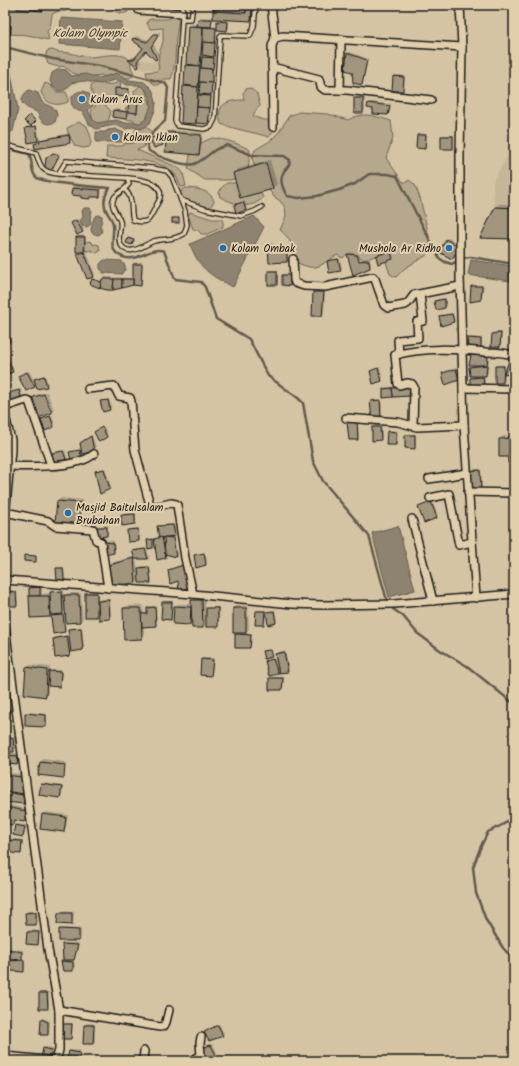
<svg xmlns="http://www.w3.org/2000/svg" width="519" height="1066" font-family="Kalam,sans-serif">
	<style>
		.built { fill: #c5b698 }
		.green { fill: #b6a88d; stroke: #696254 }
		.water { fill: #8e8370; stroke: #605a4e }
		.shadow { fill: #0003; fill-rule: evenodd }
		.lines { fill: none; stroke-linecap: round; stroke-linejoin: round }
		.stream { stroke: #605a4e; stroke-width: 2.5 }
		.building { fill: #a1957e; stroke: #1c1c1c }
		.service-casing { stroke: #1c1c1c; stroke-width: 6 }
		.minor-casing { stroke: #1c1c1c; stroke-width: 10 }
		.service { stroke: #e1cfac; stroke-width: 3.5 }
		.minor { stroke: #e1cfac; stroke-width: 7 }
		.poi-dot { fill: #1f6fb2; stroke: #e1cfac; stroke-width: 1.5 }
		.labels { text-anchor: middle; stroke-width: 4; stroke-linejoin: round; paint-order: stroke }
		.poi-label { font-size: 11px; fill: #1c1c1c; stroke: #e1cfac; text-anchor: start }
		.water-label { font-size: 12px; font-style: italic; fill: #444039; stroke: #e1cfac }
	</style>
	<rect width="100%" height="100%" fill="#d5c4a3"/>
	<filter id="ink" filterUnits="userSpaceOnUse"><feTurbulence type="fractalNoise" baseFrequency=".025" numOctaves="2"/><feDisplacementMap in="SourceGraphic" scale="8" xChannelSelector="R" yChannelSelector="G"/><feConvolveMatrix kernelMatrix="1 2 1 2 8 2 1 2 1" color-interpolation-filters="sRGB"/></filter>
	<g filter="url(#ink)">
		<g class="built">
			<path d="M140 60 161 62 160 70 139 68Z"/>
			<path d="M514 145V240L479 239 494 207 493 181Z"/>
		</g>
		<g class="green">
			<path d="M5 5H68L66 11H59L52 14 50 28 47 31 49 40C41 39 35 36 27 35 18 33 14 37 5 31Z"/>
			<path d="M112 5H126L128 12C121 15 118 13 112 9Z"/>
			<path d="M175 16 178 18C179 25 177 30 176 37 175 51 176 66 171 79H163L159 85C152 85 147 78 146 72L157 71 159 68 158 63 159 53 163 42V28L150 29 147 23 148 20 151 19H167Z"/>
			<path d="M52 50C58 53 63 52 70 53 76 54 82 57 89 57 98 57 125 50 130 61 131 63 131 65 131 67 133 71 134 72 133 76L129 78H105L102 75 93 76 92 79 73 73 63 66 59 67 48 64C46 58 45 57 47 51Z"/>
			<path d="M45 83 50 85 56 92H66L68 97V102C55 107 46 104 41 92Z"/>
			<path d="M94 83H102L105 85 121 83 120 90 116 95 118 98 116 100 111 99 106 100V106L111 111 108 122 102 125 93 122 91 111 95 107C96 99 90 93 91 85Z"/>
			<path d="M141 85 144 86C150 104 155 107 143 124H137L134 120H128L127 117 129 114 125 108 130 106 135 100 134 91Z"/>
			<path d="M250 88 257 94 260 106 256 110 253 116 263 120H268L274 131 269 137C253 132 237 130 221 124 215 105 226 100 244 100L243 93 246 89Z"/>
			<path d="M299 112 328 114 348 120C364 111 374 116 391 121L393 138 386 158 403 182H406L409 180 415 185 420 198 431 245 427 255 405 268 396 277 390 274 383 253 364 260 357 255 352 260 347 254 343 258 337 255C319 265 318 273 296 262 294 249 291 238 280 230L286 216 285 207 279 200 274 197 256 170 252 158 255 150 270 141 279 132 289 116Z"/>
			<path d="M79 122 87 126C89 133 94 140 89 147L83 148 75 146 68 133 67 128Z"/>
			<path d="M140 126C146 125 147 128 152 131L150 134 145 135 146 139 144 147 137 150 179 168 183 173 186 186 181 187C178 182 177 175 172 171 157 159 125 159 106 158L107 146H123L124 144 134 143 136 141 135 130Z"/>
			<path d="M213 138C225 139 240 144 250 150L248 172 238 178 230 180H205L188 169C189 164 189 157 191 153 194 145 206 140 213 138Z"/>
			<path d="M227 183H238L260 191 263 198C249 211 235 204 220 197L219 193 221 188Z"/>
			<path d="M185 188C195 188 211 190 214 201L211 206 208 207 184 199 180 194 182 190Z"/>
			<path d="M190 212 212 219H223V227L207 234H201L198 230 193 229 188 215Z"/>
			<path d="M88 241 92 242 93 245 96 244 99 245 100 251 97 253 93 252 92 250 88 251 85 250 83 247 84 243Z"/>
		</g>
		<g class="water">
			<path d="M61 18 122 22 120 49 59 44Z"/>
			<path d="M6 49 18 109 13 131 5 135Z"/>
			<path d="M59 69 66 70 72 76 85 74 99 78 117 73 129 80 144 82 151 88 154 93 156 103 155 110 150 123 145 127 141 129 132 127 126 129 114 125 96 129 89 124 83 112C67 110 67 91 84 91L92 96 93 106 88 110 92 119 97 123 116 120 125 123 133 122 140 123 146 119 151 106 150 97 146 90 143 87 138 85H127L122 82 115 80 101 84 84 81 71 83C68 89 65 91 58 91L53 87 50 81 52 73Z"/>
			<path d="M29 90 38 93 42 102C48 107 56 106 57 115L55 122C44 127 41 121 37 112 33 110 28 109 25 106 18 101 24 93 29 90Z"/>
			<path d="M115 129 124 133H134V142H96V132H105L108 130Z"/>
			<path d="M84 208H90L92 211 90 218 91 224 87 227 82 226 80 221 83 217 82 211Z"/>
			<path d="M98 215 102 216V220L100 226 102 231 100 234 98 235 92 233 91 230C91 228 94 216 95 216Z"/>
			<path d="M254 216 264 227 233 287C211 276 199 269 190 244Z"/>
			<path d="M104 260 122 261V263L125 265V270L122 273V274L103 273V271L100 269V264Z"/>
			<path d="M471 260 512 266 510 281 468 275Z"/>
			<path d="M398 526 415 590 389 597 372 533Z"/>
		</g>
		<g class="shadow">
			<path d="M157 5H178V8L175 10Z"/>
			<path d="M209 5H254V18L251 20 229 19V28L227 30 217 29 215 54 213 56H215L210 122 208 123 196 122 184 87 186 85V66L188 64 189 27 192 24H198L199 19 200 17 213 18 212 24 210 26 218 27V22L222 19 215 5Z"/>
			<path d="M5 25H12V33L10 34H5Z"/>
			<path d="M158 32H160V34L153 42 159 55 155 59 146 50 139 57 141 64 137 67 134 62 129 60 133 57 137 56 144 48 134 39 136 36 149 40Z"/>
			<path d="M350 52 368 59 363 82 362 84 353 71 348 54Z"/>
			<path d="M396 75 405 76 404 88 402 90 394 77Z"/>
			<path d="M118 87 130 88 129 94 128 96 116 89Z"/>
			<path d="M132 96H139L138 110 136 112 128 111 127 116 125 118 114 111 115 109 129 111 130 97Z"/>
			<path d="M357 97H365V110L363 112H355V98Z"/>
			<path d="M371 102 391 104 390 113 388 114 374 108 369 104Z"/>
			<path d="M37 125 40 139 38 140 29 142 26 128 28 127Z"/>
			<path d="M171 130 203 133 201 151 198 154 168 133Z"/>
			<path d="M70 133 71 140 70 142 35 144 41 141 42 139Z"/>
			<path d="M419 133 427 134V146L425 148H417L418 135Z"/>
			<path d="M160 135 164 142 155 147 153 138Z"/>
			<path d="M444 135H454V146L453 148 442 136Z"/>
			<path d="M55 152 60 154 51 170 49 156Z"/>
			<path d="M270 160 277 184 273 188 241 197 234 173 238 169Z"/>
			<path d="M74 186 102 188 101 195 99 196H91L89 198 82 195 72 194 73 188Z"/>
			<path d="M245 201 247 208 246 210 235 206Z"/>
			<path d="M499 204H514V238L495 208Z"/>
			<path d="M78 219 84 229 82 231 74 222Z"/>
			<path d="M79 236H86V250L95 274 93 276 78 254 82 251 77 237Z"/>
			<path d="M449 238 457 243 458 249 454 256 447 240Z"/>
			<path d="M270 243 288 248V260L286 261 269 245Z"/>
			<path d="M392 250 394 257 379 263 377 256Z"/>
			<path d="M350 252 358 254 361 260 370 259 371 266 354 273 348 254Z"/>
			<path d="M340 258 342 268 340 270 328 261 330 260Z"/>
			<path d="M136 262H143L142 283 141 285 91 283 93 279 102 282 105 277 134 278V264Z"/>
			<path d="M271 270H278V283L276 284 269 271Z"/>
			<path d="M284 274H291V283L289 285 283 276Z"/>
			<path d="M474 285H484L482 298 480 299 472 287Z"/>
			<path d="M316 291H325L324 314 322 315 314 293Z"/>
			<path d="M446 298V306L445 308 435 301 437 299Z"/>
			<path d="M453 313 455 320 454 321 440 316 441 315Z"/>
			<path d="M8 330 11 339 5 342V331Z"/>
			<path d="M494 332H502L501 344 499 346 493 334Z"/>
			<path d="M470 337 482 338V347L480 349 469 339Z"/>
			<path d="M474 354 489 355 488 373 485 376V383L483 385 471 386V378L473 375 470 368 474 364 472 356Z"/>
			<path d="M9 357 14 370 5 374V358Z"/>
			<path d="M511 360 514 361V375L505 373V381L503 382 496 366 497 365H505V373Z"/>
			<path d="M380 367 383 379 381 381 371 371Z"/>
			<path d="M457 368 460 377 458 379 443 374Z"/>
			<path d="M29 371 34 380 37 377 45 375 48 384 46 386 37 384 26 390 21 375Z"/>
			<path d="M411 386V394L410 395 384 389 386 387Z"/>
			<path d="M21 389 23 396 21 398 6 394 8 393Z"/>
			<path d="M47 392 54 410 51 413 32 398 35 395Z"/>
			<path d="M109 399 112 407 104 410 102 402Z"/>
			<path d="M382 399V415L381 417 371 402 373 400Z"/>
			<path d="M52 415 55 425 54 426 42 419Z"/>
			<path d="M358 420 359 437 358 439 348 422 350 421Z"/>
			<path d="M375 425H382V438L380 439 373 427Z"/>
			<path d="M104 427 108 435 107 437 95 432Z"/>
			<path d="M390 430 398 431 397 443 396 444 388 432Z"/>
			<path d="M408 434H416V446L414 448 406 435Z"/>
			<path d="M92 435 96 448 94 450 82 453 83 456 81 458 70 452 72 451 82 449 83 442Z"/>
			<path d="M503 436H514V462H509V456L500 439Z"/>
			<path d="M65 450 68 460 67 461 53 454 54 452Z"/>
			<path d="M105 468 111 487 110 488 96 472Z"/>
			<path d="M472 469H481L482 487 480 489 471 471Z"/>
			<path d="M61 498 83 500 81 521 78 524 56 522 58 501Z"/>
			<path d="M432 501 438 515 436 517 419 507Z"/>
			<path d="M136 513V522L135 523 122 515 124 514Z"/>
			<path d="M174 524 176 533 170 536 174 537 177 554 175 556 167 554 165 557 158 539 160 537 158 526 160 525ZM161 536H165L166 554H165Z"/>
			<path d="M108 525V533L107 535 97 528 99 526Z"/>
			<path d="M139 528 140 539 138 540 128 530 130 529Z"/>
			<path d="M106 540 114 541 115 551 114 552 106 554 104 542Z"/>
			<path d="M147 548 149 557 148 558H136L138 570 141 566H150L152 580 150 582 140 579 136 582 107 566 110 563 135 556 134 551 135 550Z"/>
			<path d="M206 554 207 562 206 564 195 556Z"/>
			<path d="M59 567H64L65 577 64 579 57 569Z"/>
			<path d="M31 586H42V594L51 593 52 591 64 590V597L68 593H81L83 619 80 621 65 622 66 630 64 631 52 617 56 613 52 614 50 616 30 588ZM66 610V614H62Z"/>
			<path d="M7 590 17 591 18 603 16 605 6 592Z"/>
			<path d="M88 592H98V602L101 599H110L111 617 109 618 99 613 97 616 86 594Z"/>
			<path d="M205 597V610L209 607H219V624L217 626 207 623 203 627 193 621 190 624 175 606 178 604H192V600L195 598Z"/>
			<path d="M165 601H173L172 617 171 619 163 602Z"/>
			<path d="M143 605 144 613H148V608L149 606H156L157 624 155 625 144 626V636L142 638 124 609 126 606Z"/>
			<path d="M236 605 248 606 249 629 244 633 252 634 251 646 250 647 236 635 239 632 234 608Z"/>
			<path d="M259 610H266L265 623 264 624 257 611Z"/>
			<path d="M275 610 277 621 276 622 267 613 268 611Z"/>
			<path d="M82 627 84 648 83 649 71 651V653L70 655 54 639 55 637 70 635 69 630 71 628Z"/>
			<path d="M285 651 289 669 288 671H280L277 673 266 661 268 660 277 658 276 654 277 652Z"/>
			<path d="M204 658H214L212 674 211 675 202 659Z"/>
			<path d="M30 665 50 667 49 672 52 670H62L61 684 59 686 48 685V693L45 695 27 668Z"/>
			<path d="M272 677H284L283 688 282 689 270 678Z"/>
			<path d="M5 708H11L10 718 9 720 10 736H16V748L13 751H7V753H20V761L17 764 10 763V770L7 773 24 774 26 801 24 803 7 801V798L5 800Z"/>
			<path d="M28 712 47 714V725L45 726 26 714Z"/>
			<path d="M43 759 65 762 63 776H65L63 777 41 762Z"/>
			<path d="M43 783 63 786 62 795 60 797 42 785Z"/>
			<path d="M9 805 28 809 26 818 24 821 16 819 13 824 5 823V811L6 808Z"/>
			<path d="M46 812 68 815 66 828 63 831 43 814Z"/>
			<path d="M17 824 26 825 25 834 23 836 16 826Z"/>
			<path d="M7 838 23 840 22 851 21 853 5 851V840Z"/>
			<path d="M28 911H37L38 922 36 924H27L26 913Z"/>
			<path d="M61 911 74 912 73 922 71 924 59 913Z"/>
			<path d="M62 928 81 929V939L79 940 60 930Z"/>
			<path d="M29 930 40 931 39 942 38 944 28 932Z"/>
			<path d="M65 943H79L75 957 72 960H74L75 969 73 970H64L62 961 64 960 63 944Z"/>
			<path d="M5 948 23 950V957L21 959H25V969L23 971 10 961 13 958H9L8 961H5Z"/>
			<path d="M42 992H49V1006L47 1008 40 994Z"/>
			<path d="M43 1018 50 1021 49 1032 47 1034 42 1020Z"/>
			<path d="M66 1023H73L72 1036 71 1038 64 1024Z"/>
			<path d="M87 1023 95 1024V1042L93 1043 85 1025Z"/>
			<path d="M219 1024 224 1033 222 1035 205 1032Z"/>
			<path d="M213 1044 217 1053 208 1059 209 1061H194L203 1047Z"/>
			<path d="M45 1047 53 1048 52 1057 50 1059 44 1049Z"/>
			<path d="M71 1049 81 1051 78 1061 68 1059 70 1051Z"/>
			<path d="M112 1057H120V1061H110Z"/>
		</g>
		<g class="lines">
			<g class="stream">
				<path d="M5 47 53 59 100 66 165 83 168 88 165 121 153 132 147 144 149 151C157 156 184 167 194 164 202 161 208 155 215 150 218 148 223 147 227 145L252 155 284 156 290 160C290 166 287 167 284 171 279 180 282 187 287 196L299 198 317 196 339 190 355 184 369 174H388L397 176 439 258 445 262 452 264 462 258 471 257 514 264"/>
				<path d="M5 148 29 154C33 160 30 173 37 178 44 183 98 187 110 188 104 195 102 205 108 214 110 217 113 221 113 225 115 236 106 251 123 257 139 263 149 246 164 251L175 279 201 282 205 287 216 319 249 339 268 376 298 398 303 403 313 461 323 481 369 536 386 597 393 609 403 616 417 633 440 650 467 666 514 704"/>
				<path d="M514 815 504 824 488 832 481 846 473 867 476 893 486 920 503 948 514 960"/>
			</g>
		</g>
		<g class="building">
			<path d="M17 5H43V11L17 9Z"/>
			<path d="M156 5H176V11L155 10Z"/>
			<path d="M208 5H246V13L213 11 214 6Z"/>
			<path d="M246 5H252L251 21 213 19V11L246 13Z"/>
			<path d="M198 19H212L211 27 197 26Z"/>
			<path d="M217 21 228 22 227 31 217 30Z"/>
			<path d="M5 26H11L10 35H5Z"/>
			<path d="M188 26 203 27 200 66 186 64Z"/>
			<path d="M203 27 216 28 215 43 203 42Z"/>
			<path d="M154 34H157L158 36 151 47 157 59 155 60 146 51 137 61 139 67 137 68 133 63 128 60 134 59 143 48 132 40 133 38 147 42Z"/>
			<path d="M203 42 215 43 214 57 202 55Z"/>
			<path d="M347 53 367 60 362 85 353 83 352 72 345 70Z"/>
			<path d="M202 57 214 58 213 69 201 68Z"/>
			<path d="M185 65 200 66 198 87 184 85Z"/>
			<path d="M200 68 212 69V83L199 82Z"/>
			<path d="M393 76 404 77 403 91H392Z"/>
			<path d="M200 82 212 83 211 95 199 94Z"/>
			<path d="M183 86 198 87 196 124 181 123Z"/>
			<path d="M115 88 129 89 128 97 115 96Z"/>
			<path d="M198 95 211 96 210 108 197 107Z"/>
			<path d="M129 97 138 98 137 113 128 112Z"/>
			<rect x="354" y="98" width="9" height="15"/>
			<path d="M368 103 390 106 388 115 373 114V109L367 108Z"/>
			<path d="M197 107 210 108 208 124 196 123Z"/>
			<path d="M113 110 127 112 126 119 112 117Z"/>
			<path d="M30 115 36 121 31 126 24 121Z"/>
			<path d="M36 126 38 141 28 143 25 128Z"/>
			<path d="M167 132 201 135 199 155 165 152Z"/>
			<path d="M69 135 70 143 35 149 34 144 40 142 39 140Z"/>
			<path d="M159 135 163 145 154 148 150 139Z"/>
			<path d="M417 135H426L425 149 416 148Z"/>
			<rect x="441" y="136" width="12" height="13"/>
			<path d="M53 153 59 156 51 171 45 168 46 158Z"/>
			<path d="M266 163 273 189 240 198 233 173Z"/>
			<path d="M72 188 100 190V197H90V199L81 198V196L71 195Z"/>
			<path d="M243 202 246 210 236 214 234 205Z"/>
			<path d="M495 207 514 208V239L480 238Z"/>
			<rect x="172" y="218" width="7" height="5"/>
			<path d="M76 220 83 232 77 235 71 223Z"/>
			<path d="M76 237H85L84 252H76Z"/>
			<path d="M128 238 134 240 132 245 126 243Z"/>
			<path d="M446 239 456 245 457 251 452 259 439 252Z"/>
			<path d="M268 244 287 250V262L269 263Z"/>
			<path d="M390 251 393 259 378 264 376 256Z"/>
			<path d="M84 252 94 277 87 279 77 254Z"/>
			<path d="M347 254 357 255 359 261 369 260 370 268 353 275Z"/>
			<path d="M338 259 341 271 329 273 327 261Z"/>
			<path d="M133 264H142L141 286 133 285Z"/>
			<rect x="268" y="271" width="9" height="14"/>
			<path d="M282 275H290V286L282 285Z"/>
			<path d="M92 279 102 282 100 288 92 285 90 283Z"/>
			<path d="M102 279H114L113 290H107L100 288Z"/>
			<path d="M114 279H122V288L113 290Z"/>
			<path d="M122 279H133V285L122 288Z"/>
			<path d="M471 286H482L481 300 470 302Z"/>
			<path d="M313 292H324L322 316H312Z"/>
			<path d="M445 299V308L436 310 434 301Z"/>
			<path d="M452 314 454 322 441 326 439 316Z"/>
			<path d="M7 331 10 342 5 343V332Z"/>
			<path d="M501 333 500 347H491L492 334Z"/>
			<path d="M468 338 481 339V350L467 349Z"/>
			<path d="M471 355 488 356 487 365H469Z"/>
			<path d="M7 358 13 372 5 375V359Z"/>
			<path d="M509 361 514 363V376L504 374Z"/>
			<path d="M487 365 486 376H470L469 367Z"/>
			<path d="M495 366H504L503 383H495Z"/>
			<path d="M378 368 382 381 373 384 370 371Z"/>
			<path d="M456 369 459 380 445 385 442 373Z"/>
			<path d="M27 372 35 387 26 391 18 376Z"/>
			<path d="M44 376 47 387 37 389 34 379Z"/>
			<path d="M483 377 484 386 470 387V378Z"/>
			<path d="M410 387V396L393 397 392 388Z"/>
			<path d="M392 388 393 397 383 398V389Z"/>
			<path d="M19 390 21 398 7 402 5 394Z"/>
			<path d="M44 394 52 413 38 418 31 398Z"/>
			<path d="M108 400 110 410 103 412 100 401Z"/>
			<path d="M380 400 381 418 372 420 370 401Z"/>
			<path d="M50 416 54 427 45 431 41 419Z"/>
			<path d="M357 421 358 440H349L347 422Z"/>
			<path d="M102 427 107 437 99 442 94 432Z"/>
			<path d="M372 427H380L381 440 372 441Z"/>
			<path d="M387 431 396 432V445H386Z"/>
			<path d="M405 435H415V449L405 448Z"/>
			<path d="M91 436 94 451 82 454 80 443Z"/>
			<path d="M513 438 514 463H508V457H499V439Z"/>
			<path d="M5 447H7L8 460 5 461Z"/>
			<path d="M80 450 82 459 71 460 69 452Z"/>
			<path d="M63 451 67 462 53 463 52 453Z"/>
			<path d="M104 469 110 489 100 494 95 471Z"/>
			<path d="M480 470 481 490 471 492 470 471Z"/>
			<path d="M57 501 81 503 79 525 55 523Z"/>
			<path d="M431 502 437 518 424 523 418 507Z"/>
			<path d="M135 514V524L122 526 121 515Z"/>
			<path d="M173 525 175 536 159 538 157 526Z"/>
			<path d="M96 527H107V536L98 537Z"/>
			<path d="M138 529 139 541 128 542 127 530Z"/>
			<path d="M162 537 166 558 157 560 154 539Z"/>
			<path d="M164 537 173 538 176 557 165 554Z"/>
			<path d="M153 539V548L148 549 147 540Z"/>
			<path d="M103 542 113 543 114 553 105 555Z"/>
			<path d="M145 549 148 559H135L132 551Z"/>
			<path d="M204 553 206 565 196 568 194 555Z"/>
			<path d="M24 555 36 556V562L24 561Z"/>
			<path d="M134 558 136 583 110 586 106 566Z"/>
			<path d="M186 564 188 588 179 590 178 581 170 584 168 570Z"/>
			<path d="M149 567 151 583H139L138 568Z"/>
			<path d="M56 568H63L64 580 57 581Z"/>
			<path d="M40 587V596H29V588Z"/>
			<path d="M5 591 16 592 17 606H6Z"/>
			<path d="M62 591 63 614 51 615 50 592Z"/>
			<rect x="85" y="593" width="12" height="24"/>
			<path d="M64 595H79L80 622 66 623Z"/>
			<path d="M29 596H49L50 617 30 618Z"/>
			<path d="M109 600 110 619 99 620 98 601Z"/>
			<path d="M191 600H202L203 628H192Z"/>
			<path d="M162 602H172L171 620 161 619Z"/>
			<path d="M174 606 191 607 190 625 173 624Z"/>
			<path d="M155 607 156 626 142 627 141 614H147V608Z"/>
			<path d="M123 608H141L142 639 124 640Z"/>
			<rect x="206" y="608" width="12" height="19"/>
			<rect x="233" y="608" width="13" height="25"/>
			<path d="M256 611H265L264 625H255Z"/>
			<path d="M274 611 276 623 268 625 266 612Z"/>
			<path d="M63 615 65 632 53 634 51 616Z"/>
			<path d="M81 628 83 650 71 652 68 629Z"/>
			<path d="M235 634 251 635 250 648H235Z"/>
			<path d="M67 636 70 656 55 658 53 639Z"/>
			<path d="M270 650 272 657 264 659 262 651Z"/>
			<path d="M284 652 288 672 279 673 275 654Z"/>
			<path d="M201 659 213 660 211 676 200 675Z"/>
			<path d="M273 659 278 674 269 676 265 661Z"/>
			<path d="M26 667 47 670 46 697 24 694Z"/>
			<path d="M49 671 61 672 60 687 48 686Z"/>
			<path d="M269 678H283L282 690H269Z"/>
			<path d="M5 710H10L9 721H5Z"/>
			<path d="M25 713 46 715V727L25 726Z"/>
			<path d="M5 723H7V739L13 738 14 752H5Z"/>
			<path d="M5 755 18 756 17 765 8 764 7 774H5Z"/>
			<path d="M40 762 65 765 64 778 38 775Z"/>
			<path d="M5 775 22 777 24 794 5 791Z"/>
			<path d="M41 784 62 787 60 798 39 795Z"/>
			<path d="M6 792 23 795 24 804 5 802Z"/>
			<path d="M5 807 26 811 24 822 14 820 13 825 5 824Z"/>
			<path d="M42 814 66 817 64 832 40 829Z"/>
			<path d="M15 825 25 827 23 837 13 835Z"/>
			<path d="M5 840 22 841 21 854 5 852Z"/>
			<path d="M36 912V925H26L25 913Z"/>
			<path d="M58 913H72V925L57 924Z"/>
			<path d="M59 929 79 930V941H59Z"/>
			<path d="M27 932H39L38 945 26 944Z"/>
			<path d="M62 944 78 945 74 960H63Z"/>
			<rect x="5" y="949" width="3" height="13"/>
			<path d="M8 949 22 952V960L9 959Z"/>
			<path d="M24 960V972L11 971 9 961Z"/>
			<path d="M61 961 73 962V971H63Z"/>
			<path d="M39 993H47L48 1009H39Z"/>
			<path d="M41 1019 48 1022V1035H40Z"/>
			<path d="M63 1024H72L71 1039H62Z"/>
			<path d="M84 1025H94L93 1044H83Z"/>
			<path d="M218 1025 223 1036 209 1041 204 1032Z"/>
			<path d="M211 1045 216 1055 207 1061 201 1048Z"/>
			<path d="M43 1048 52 1050 50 1060 41 1058Z"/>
			<path d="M69 1051 80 1053 78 1061 67 1060Z"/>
			<rect x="109" y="1058" width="10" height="3"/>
		</g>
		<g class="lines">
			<g class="service-casing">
				<g id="service">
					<path d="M183 5 175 121 178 126 204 129 211 127 215 119 220 37 221 35 250 36 254 26 256 5"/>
					<path d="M182 19H191L193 5"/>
					<path d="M5 145 36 153C41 168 42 172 58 174L127 178 129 184C124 191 117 193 114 198 109 206 118 214 120 221 122 229 116 238 121 245 129 258 145 244 154 241 166 238 172 241 184 234L187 225 185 211 172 177 167 171 152 168 66 161 58 174"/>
					<path d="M125 190C134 198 130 209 133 220 138 222 143 223 148 220 151 217 154 210 156 206 157 204 159 201 160 198 164 181 138 179 127 178"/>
					<path d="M181 200 205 209 241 216 255 211 262 207"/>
				</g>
			</g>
			<g class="minor-casing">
				<g id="minor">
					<path d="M271 5 275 38 272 46 273 127"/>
					<path d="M460 5 462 47 460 154V277L464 425 476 598"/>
					<path d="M139 10 182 13"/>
					<path d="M275 38 283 36 462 47"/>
					<path d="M272 67 319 79 321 87 325 90H347L431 100"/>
					<path d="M340 90 341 39"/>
					<path d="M293 259 294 280 295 283 304 286 325 287 373 277 375 279 384 305 388 308 405 305 408 303 414 295 460 286"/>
					<path d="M399 354 398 340 418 338 417 322 423 321 420 294"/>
					<path d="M463 388 514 389"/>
					<path d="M88 389 114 386 119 396 130 398 131 401 135 450 150 505 154 507 171 503 176 504 177 505 185 558 193 594"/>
					<path d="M5 407 26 400 29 401 51 465"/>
					<path d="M5 416 11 440V450L5 517"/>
					<path d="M346 418 398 422 417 427 464 425"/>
					<path d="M413 425 414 387 412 384 407 383 400 385 398 384 395 355C425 347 456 349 486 352 495 352 506 352 514 356"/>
					<path d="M11 466C29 467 63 467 80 461 85 460 90 457 94 454"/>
					<path d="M429 479 467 473"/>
					<path d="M468 492 514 493"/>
					<path d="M430 498 449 494 459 545 472 542"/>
					<path d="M5 512 48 521 55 526 93 529 96 540 101 542 108 588"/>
					<path d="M412 519 433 601"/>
					<path d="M5 580 193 594 292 604 322 605 394 604 514 594"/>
					<path d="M5 626 48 949 59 1010V1050L56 1061"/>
					<path d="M59 1010 160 1027 164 1026 166 1022 169 1010"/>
					<path d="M5 1056 57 1061"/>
					<path d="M143 1061 144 1051"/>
					<path d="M192 1061 201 1055 200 1043 201 1037"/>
				</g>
			</g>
			<use href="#service" class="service"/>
			<use href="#minor" class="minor"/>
		</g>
	</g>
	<g class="poi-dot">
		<circle cx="82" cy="99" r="4"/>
		<circle cx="115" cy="137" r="4"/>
		<circle cx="223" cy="248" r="4"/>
		<circle cx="449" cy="248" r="4"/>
		<circle cx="68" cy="513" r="4"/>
	</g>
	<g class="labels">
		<g class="poi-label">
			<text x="90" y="103">Kolam Arus</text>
			<text x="123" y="141">Kolam Iklan</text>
			<text x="231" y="252">Kolam Ombak</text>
			<text x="441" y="252" text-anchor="end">Mushola Ar Ridho</text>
			<text x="76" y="511">Masjid Baitulsalam<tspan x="76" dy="13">Brubahan</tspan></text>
		</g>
		<g class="water-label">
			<text x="90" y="37">Kolam Olympic</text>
		</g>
	</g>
	<rect width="519" height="1066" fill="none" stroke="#e1cfac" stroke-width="20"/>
	<rect x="10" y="10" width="499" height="1046" fill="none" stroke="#1c1c1c" stroke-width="1.5" filter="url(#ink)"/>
</svg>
